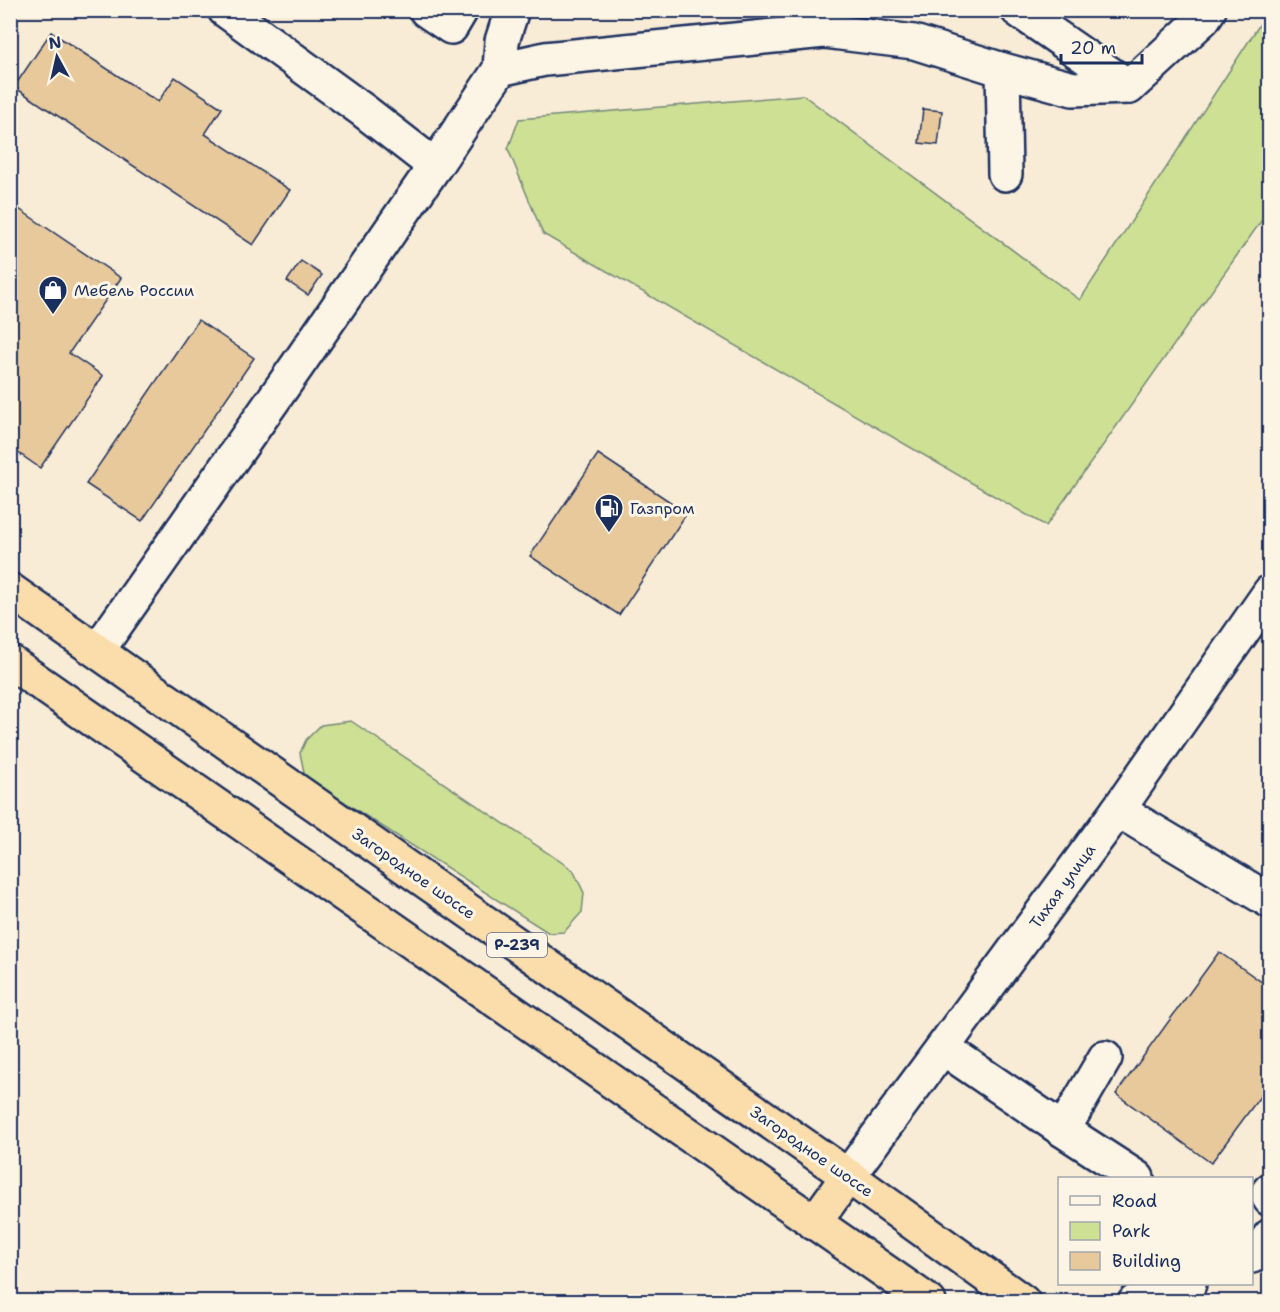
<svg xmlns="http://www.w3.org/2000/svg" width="1280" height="1312" font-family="'Shantell Sans',sans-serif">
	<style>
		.green { fill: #cde094; stroke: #748879; stroke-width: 1.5 }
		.building { fill: #e8c99b; stroke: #1b2f5e; stroke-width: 1.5 }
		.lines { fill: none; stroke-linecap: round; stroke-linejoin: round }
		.minor-casing { stroke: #1b2f5e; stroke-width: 38 }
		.highway-casing { stroke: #1b2f5e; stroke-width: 38 }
		.minor { stroke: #fcf5e5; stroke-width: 33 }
		.highway { stroke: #fbddab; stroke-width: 33 }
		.labels { text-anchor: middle; stroke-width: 6; stroke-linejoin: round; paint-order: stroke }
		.shield { fill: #fcf5e5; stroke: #5e6a86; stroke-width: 1.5 }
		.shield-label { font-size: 15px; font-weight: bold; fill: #1b2f5e }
		.poi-label { font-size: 16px; fill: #1b2f5e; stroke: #fcf5e5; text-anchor: start }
		.street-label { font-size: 16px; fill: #1b2f5e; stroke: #fcf5e5 }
	</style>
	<rect width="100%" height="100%" fill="#f8ecd6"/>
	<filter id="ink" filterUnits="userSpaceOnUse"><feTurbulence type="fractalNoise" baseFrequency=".0167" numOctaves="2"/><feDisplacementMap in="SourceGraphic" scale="12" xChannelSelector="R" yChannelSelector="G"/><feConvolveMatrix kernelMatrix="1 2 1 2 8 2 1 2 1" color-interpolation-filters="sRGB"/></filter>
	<g filter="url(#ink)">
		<g class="green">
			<path d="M1269 10V210L1046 526 543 234 508 149 519 119 803 95 1080 300Z"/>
			<path d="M351 721 573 870 584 893 582 912 564 932 549 933 305 777 300 753 306 740 321 725Z"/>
		</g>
		<g class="building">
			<path d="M51 32 158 102 175 77 222 108 205 134 290 190 253 245 14 87Z"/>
			<path d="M923 109 942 111 938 145 919 143Z"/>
			<path d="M10 203 121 278 69 353 103 376 40 468 10 447Z"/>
			<path d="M301 261 322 275 308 295 287 281Z"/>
			<path d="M198 320 254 358 142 521 86 484Z"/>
			<path d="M598 454 687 513 619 615 530 556Z"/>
			<path d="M1219 952 1270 988V1083L1211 1163 1116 1094Z"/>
		</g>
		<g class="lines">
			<g class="minor-casing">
				<g id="minor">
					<path d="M426 10 451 27 461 10"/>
					<path d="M1018 10 1129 87"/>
					<path d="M500 69 502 41 512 10"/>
					<path d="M1003 70 1005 174"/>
					<path d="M435 166 500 69 545 59 824 31 914 42 1003 70 1073 89 1129 87 1203 19 1209 10"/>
					<path d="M98 650 297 366 435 166 364 111 225 10"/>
					<path d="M1118 810 1270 901"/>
					<path d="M943 1048 1063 1130 1105 1058"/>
					<path d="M1063 1130 1137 1178"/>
					<path d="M848 1176 1118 810 1270 592"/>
					<path d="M1270 1190 1267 1194 1270 1199"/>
					<path d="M1252 1256 1265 1243 1270 1236"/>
					<path d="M1135 1302 1189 1284"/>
				</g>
			</g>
			<g class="highway-casing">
				<g id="highway">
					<path d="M10 590 235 748 848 1176 1023 1302"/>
					<path d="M10 662 929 1302"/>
					<path d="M814 1223 848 1176"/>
				</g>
			</g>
			<use href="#minor" class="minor"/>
			<use href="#highway" class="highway"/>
		</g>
	</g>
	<defs>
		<g id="shop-pin" transform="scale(1.5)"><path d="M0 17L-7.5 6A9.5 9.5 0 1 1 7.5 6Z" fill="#1b2f5e" stroke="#fcf5e5"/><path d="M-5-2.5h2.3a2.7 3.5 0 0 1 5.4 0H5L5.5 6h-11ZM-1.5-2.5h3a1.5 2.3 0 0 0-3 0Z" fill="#fff"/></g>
		<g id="fuel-pin" transform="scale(1.5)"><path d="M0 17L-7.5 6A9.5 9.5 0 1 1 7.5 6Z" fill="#1b2f5e" stroke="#fcf5e5"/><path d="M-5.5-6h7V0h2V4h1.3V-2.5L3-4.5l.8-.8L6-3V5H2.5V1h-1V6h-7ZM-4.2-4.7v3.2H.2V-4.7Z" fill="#fff"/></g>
	</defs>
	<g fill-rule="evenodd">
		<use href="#shop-pin" x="53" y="290"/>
		<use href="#fuel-pin" x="609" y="508"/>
	</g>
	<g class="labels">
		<rect class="shield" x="487" y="933" width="60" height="24" rx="4.5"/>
		<g class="shield-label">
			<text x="517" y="950">Р-239</text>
		</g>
		<g class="poi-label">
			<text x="74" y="296">Мебель России</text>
			<text x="630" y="514">Газпром</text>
		</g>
		<g class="street-label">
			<text transform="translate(414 873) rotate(35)" y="6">Загородное шоссе</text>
			<text transform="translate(1062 886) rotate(-54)" y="6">Тихая улица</text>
			<text transform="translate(812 1151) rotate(35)" y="6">Загородное шоссе</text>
		</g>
	</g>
	<rect width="1280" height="1312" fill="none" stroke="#fcf5e5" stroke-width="36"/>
	<rect x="18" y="18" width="1244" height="1276" fill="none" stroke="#1b2f5e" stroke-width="2" filter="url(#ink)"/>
	<rect x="1058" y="1177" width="195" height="108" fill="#fcf5e5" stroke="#a2a6af" stroke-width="1.5"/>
	<rect x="1070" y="1196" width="30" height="9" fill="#fcf5e5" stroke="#a2a6af" stroke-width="1.5"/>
	<text x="1112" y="1207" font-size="18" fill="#1b2f5e">Road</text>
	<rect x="1070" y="1222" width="30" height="18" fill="#cde094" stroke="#a2a6af" stroke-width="1.5"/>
	<text x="1112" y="1237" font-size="18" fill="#1b2f5e">Park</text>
	<rect x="1070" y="1252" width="30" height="18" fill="#e8c99b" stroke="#a2a6af" stroke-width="1.5"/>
	<text x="1112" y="1267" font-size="18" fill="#1b2f5e">Building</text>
	<g transform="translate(57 57) rotate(352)" stroke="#fcf5e5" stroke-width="4.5" paint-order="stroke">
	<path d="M0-4.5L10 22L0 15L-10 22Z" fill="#1b2f5e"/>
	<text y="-9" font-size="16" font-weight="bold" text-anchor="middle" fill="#1b2f5e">N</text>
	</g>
	<path d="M1061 54v9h81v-9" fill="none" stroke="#1b2f5e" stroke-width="3"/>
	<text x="1070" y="54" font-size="18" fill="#1b2f5e" stroke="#fcf5e5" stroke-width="4.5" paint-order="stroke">20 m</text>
</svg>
